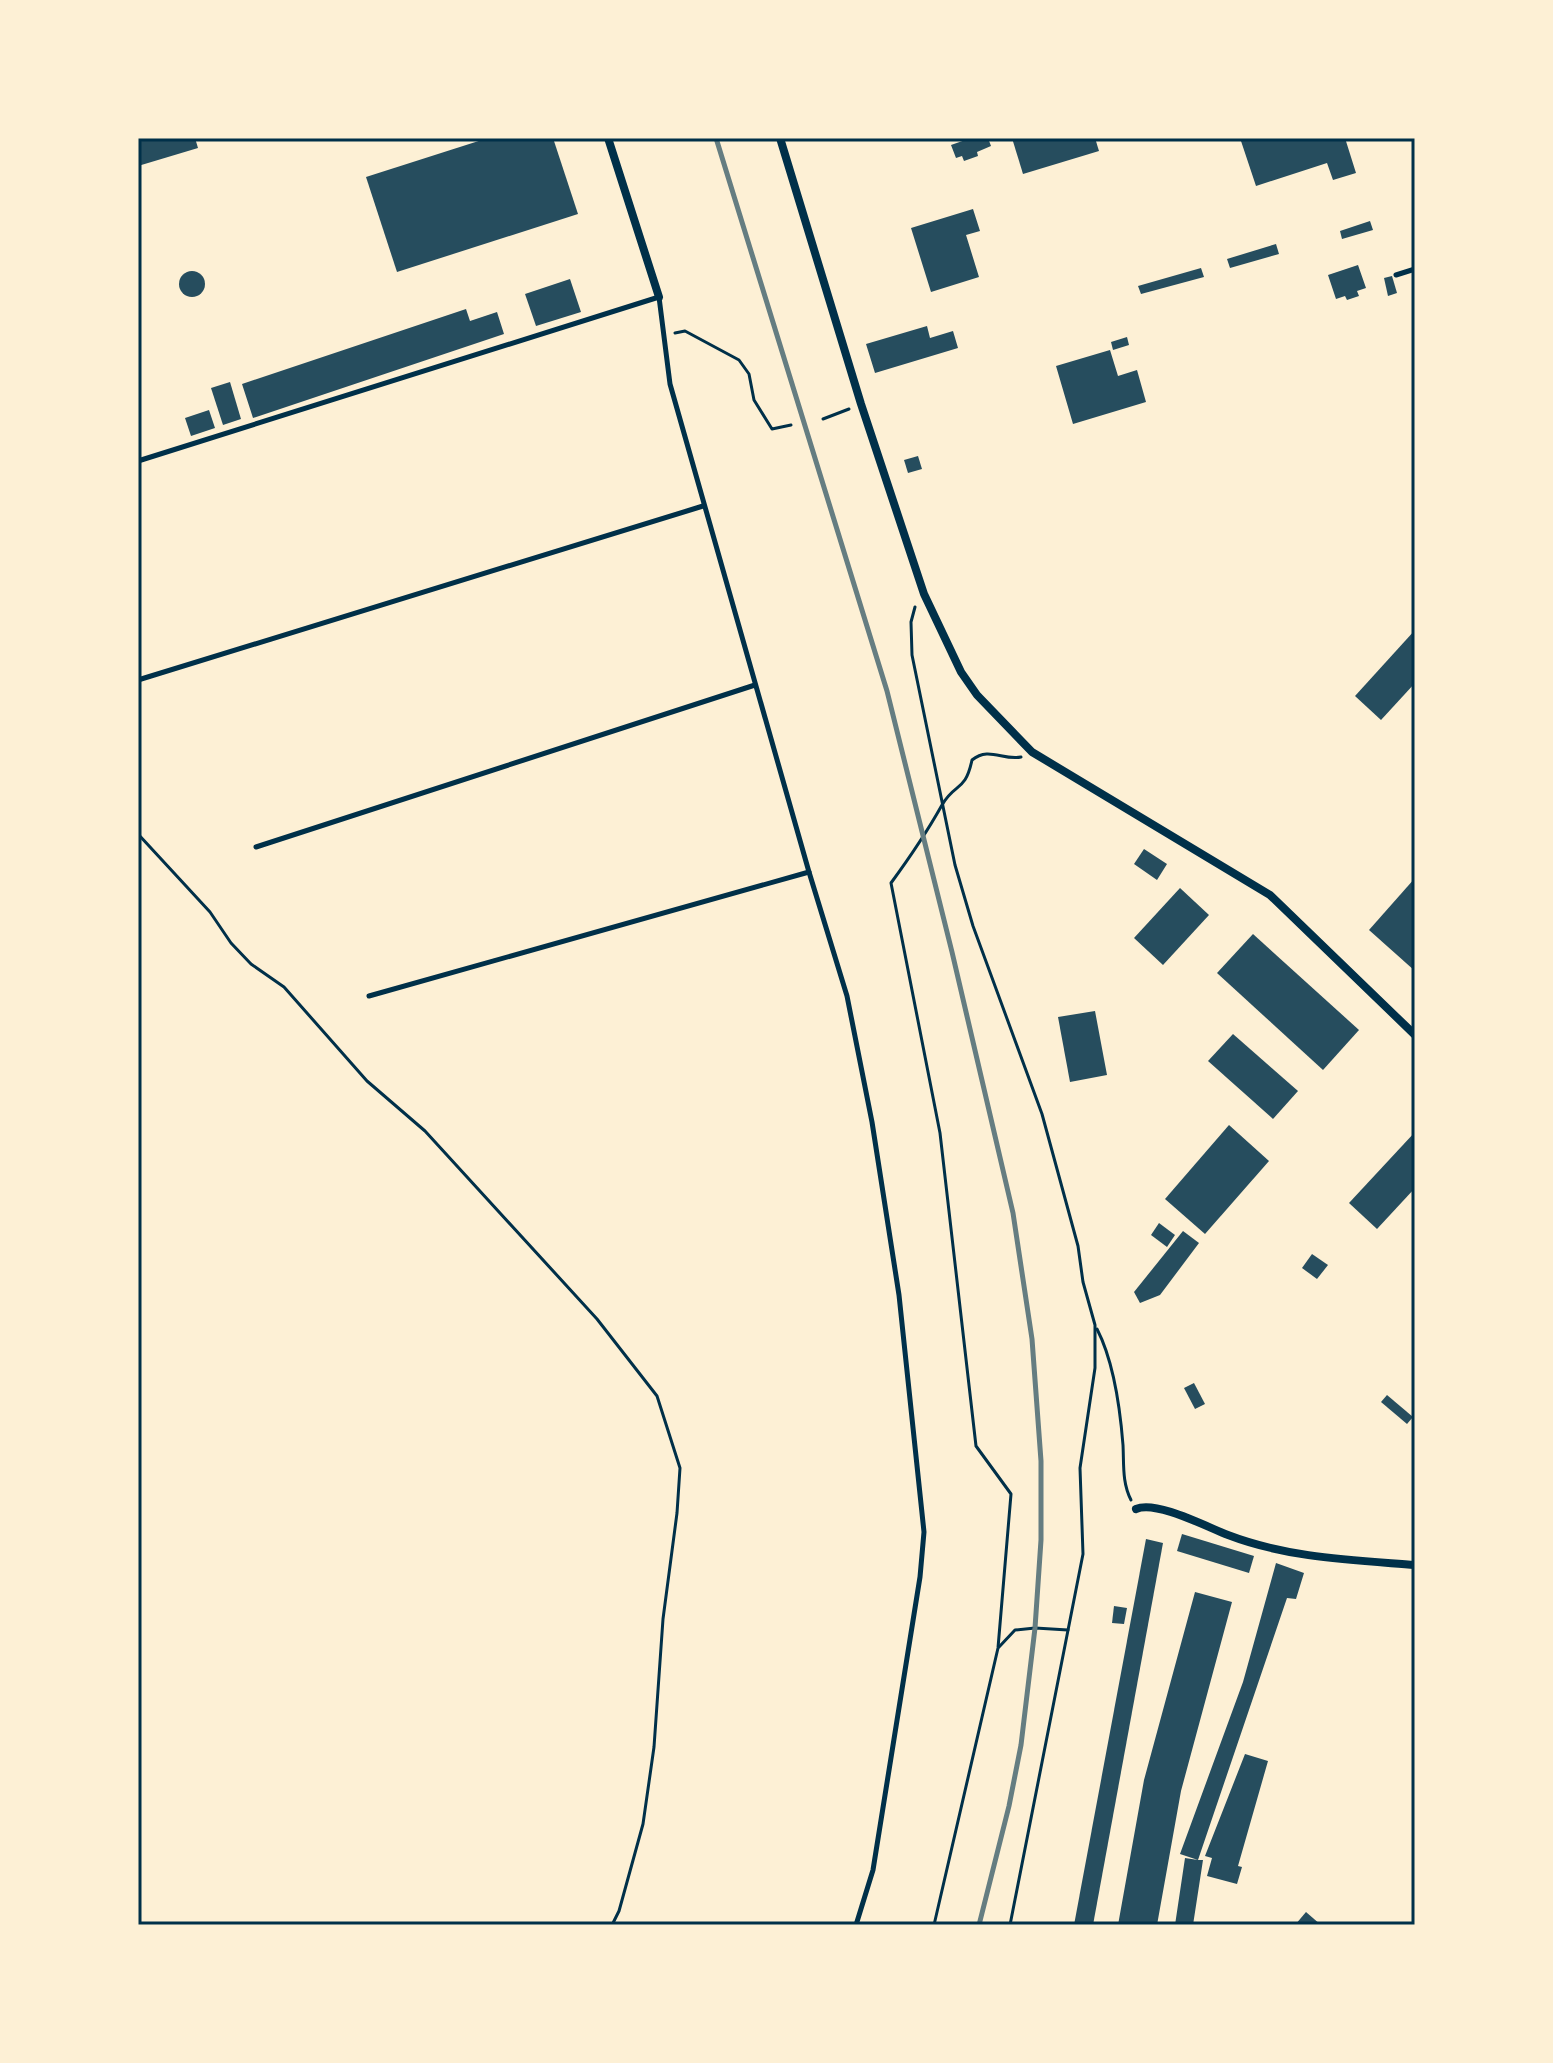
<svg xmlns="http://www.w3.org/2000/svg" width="1553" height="2063" font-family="Arial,sans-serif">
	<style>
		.building { fill: #264d5e }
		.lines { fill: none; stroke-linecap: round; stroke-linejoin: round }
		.path { stroke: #003049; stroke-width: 3 }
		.service { stroke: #003049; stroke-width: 5 }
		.minor { stroke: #003049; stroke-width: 8 }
		.rail { stroke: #657d81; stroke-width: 5 }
		.neatline { fill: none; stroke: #003049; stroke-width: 3 }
	</style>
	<rect width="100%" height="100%" fill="#fdf0d5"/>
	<g class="building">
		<path d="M152 138H195L198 148 138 166V142Z"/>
		<path d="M488 138H553L578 214 397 272 366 177Z"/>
		<path d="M971 138H988L991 146 977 152 978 156 964 161 962 156 956 158 951 145Z"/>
		<path d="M1012 138H1095L1099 151 1023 174Z"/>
		<path d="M1240 138H1345L1356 173 1333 180 1327 163 1256 186Z"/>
		<path d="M973 209 980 231 966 235 979 277 931 292 911 228Z"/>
		<path d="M1370 221 1373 230 1342 239 1340 231Z"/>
		<path d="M1276 244 1279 254 1230 268 1227 259Z"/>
		<path d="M1358 265 1366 288 1357 291 1359 296 1347 300 1345 296 1336 299 1328 275Z"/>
		<path d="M1201 268 1204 277 1141 294 1138 286Z"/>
		<circle cx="192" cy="284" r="13"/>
		<path d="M1392 276 1397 293 1388 296 1384 278Z"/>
		<path d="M570 279 581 312 536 326 525 294Z"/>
		<path d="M466 309 470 321 497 312 504 334 253 418 242 384Z"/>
		<path d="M927 326 930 338 953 331 958 348 875 373 866 344Z"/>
		<path d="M1127 337 1129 345 1113 350 1111 342Z"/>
		<path d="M1110 350 1118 376 1137 370 1146 402 1073 424 1056 366Z"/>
		<path d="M230 382 241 419 223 425 211 388Z"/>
		<path d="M209 410 215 428 191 436 185 418Z"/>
		<path d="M918 456 922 469 908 473 904 460Z"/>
		<path d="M1415 630V683L1381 720 1355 696Z"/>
		<path d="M1144 849 1167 864 1157 880 1134 864Z"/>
		<path d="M1415 878V971L1369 930Z"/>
		<path d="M1180 888 1209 915 1163 965 1134 938Z"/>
		<path d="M1253 934 1359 1030 1323 1070 1217 973Z"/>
		<path d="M1095 1011 1107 1075 1070 1082 1058 1017Z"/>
		<path d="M1233 1034 1298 1091 1273 1119 1208 1061Z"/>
		<path d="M1229 1125 1269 1161 1205 1234 1165 1199Z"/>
		<path d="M1415 1132V1188L1377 1229 1349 1203Z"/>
		<path d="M1159 1223 1175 1235 1167 1247 1151 1235Z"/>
		<path d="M1183 1231 1199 1243 1160 1295 1140 1303 1134 1292Z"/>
		<path d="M1312 1254 1328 1265 1317 1279 1302 1268Z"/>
		<path d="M1194 1383 1205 1404 1195 1409 1184 1388Z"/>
		<path d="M1387 1395 1413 1417 1407 1424 1381 1402Z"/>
		<path d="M1182 1534 1254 1556 1249 1573 1177 1551Z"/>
		<path d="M1146 1539 1163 1543 1093 1925H1074Z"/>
		<path d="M1276 1563 1304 1573 1296 1599 1287 1598 1198 1860H1203L1193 1925H1175L1185 1858 1198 1860 1180 1854 1243 1682Z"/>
		<path d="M1195 1592 1232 1602 1181 1791 1157 1925H1118L1144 1780Z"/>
		<path d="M1114 1606 1127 1608 1124 1624 1112 1623Z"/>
		<path d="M1245 1754 1268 1761 1238 1866 1242 1867 1237 1884 1207 1876 1212 1858 1205 1856Z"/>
		<path d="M1306 1912 1321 1925H1295Z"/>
	</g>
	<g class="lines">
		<g class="path">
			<path d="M675 333 685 331 739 360 749 374 754 400 772 429 791 425"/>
			<path d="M823 419 849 409"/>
			<path d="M915 607 911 622 912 655 955 865 973 926 1042 1114 1078 1246 1083 1282 1095 1325V1368L1080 1468 1083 1554 1010 1925"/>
			<path d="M138 834 210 912 231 943 251 964 284 987 367 1081 425 1131 597 1319 657 1396 680 1468 677 1513 663 1619 654 1747 643 1824 619 1911 612 1925"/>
			<path d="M1097 1329C1114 1362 1120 1407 1123 1445 1124 1465 1122 1482 1131 1500"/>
			<path d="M999 1647 1015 1630 1035 1628 1068 1630"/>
			<path d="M934 1925 998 1648 1011 1494 976 1446 940 1133 891 883C910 857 927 832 942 805 955 782 965 793 972 760 989 746 1003 761 1021 757"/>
		</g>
		<g class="service">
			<path d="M1396 275 1415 269"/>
			<path d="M138 461 659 297 670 384 809 872 847 996 872 1122 899 1295 924 1532 920 1577 873 1870 856 1925"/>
			<path d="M138 680 703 506"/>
			<path d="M256 847 755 685"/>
			<path d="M369 996 809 872"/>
		</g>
		<g class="minor">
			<path d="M608 138 659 297"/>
			<path d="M780 138 861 404 924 594 961 672 977 695 1032 752 1270 895 1415 1035"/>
			<path d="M1136 1509C1156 1500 1207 1527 1228 1535 1288 1558 1352 1560 1415 1565"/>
		</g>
		<path class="rail" d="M716 138 887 691 952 952 1013 1213 1032 1339 1041 1461V1540L1035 1628 1021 1745 1009 1806 979 1925"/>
	</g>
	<rect width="1553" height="2063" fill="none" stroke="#fdf0d5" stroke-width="280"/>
	<rect x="140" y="140" width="1273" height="1783" class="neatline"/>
</svg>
